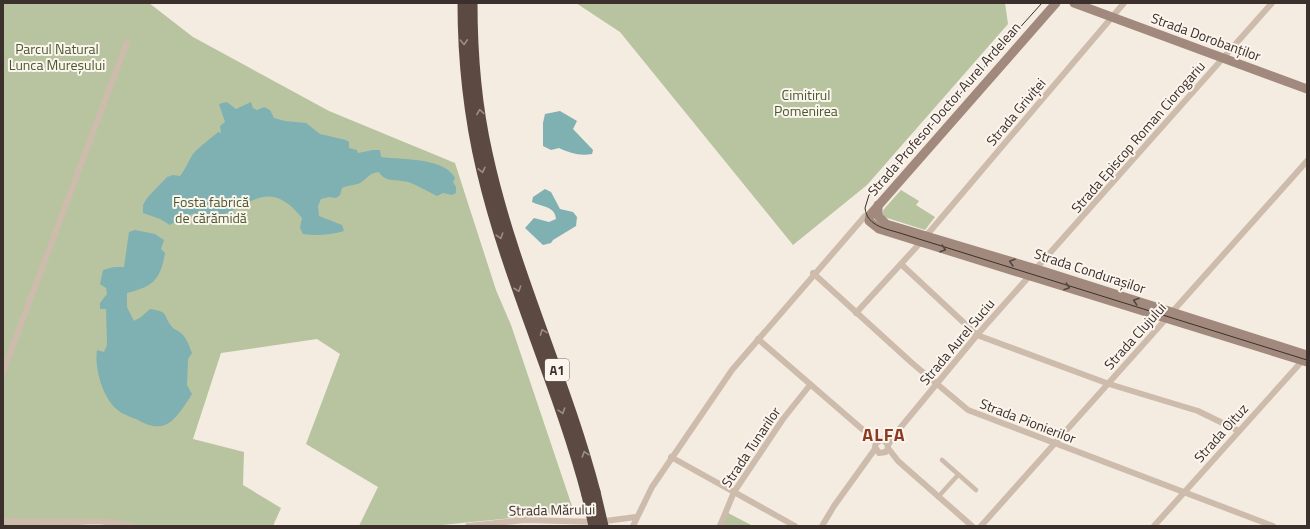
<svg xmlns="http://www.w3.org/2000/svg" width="1310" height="529" font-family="'Titillium Web',sans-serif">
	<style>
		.green { fill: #b8c4a0 }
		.water { fill: #7fb0b2 }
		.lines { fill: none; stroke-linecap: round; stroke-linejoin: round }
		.pedestrian { stroke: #cdbbac; stroke-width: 4.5 }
		.minor { stroke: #cdbbac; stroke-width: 6 }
		.secondary { stroke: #a18a7d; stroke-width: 9 }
		.motorway { stroke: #5c4a42; stroke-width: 11 }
		.tram { stroke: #3b302b; stroke-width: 1 }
		.motorway-bridge { stroke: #5c4a42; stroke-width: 11 }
		.oneway { stroke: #9c8e87 }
		.oneway2 { stroke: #544640 }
		.labels { text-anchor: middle; stroke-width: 4; stroke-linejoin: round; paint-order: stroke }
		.shield { fill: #fbf5ee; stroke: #756b66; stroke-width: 1 }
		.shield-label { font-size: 13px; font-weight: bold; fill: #3b302b }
		.street-label { font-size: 14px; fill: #3b302b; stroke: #fbf5ee }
		.park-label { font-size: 14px; fill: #4a5a2e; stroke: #fbf5ee }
		.district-label { font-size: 18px; font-weight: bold; letter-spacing: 1px; fill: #8c3b22; stroke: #fbf5ee }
	</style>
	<rect width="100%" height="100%" fill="#f4ebe1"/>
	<g class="green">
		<path d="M3 3H149L193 37 329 111 455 163 496 290 511 325 574 512 432 526H359L378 487 306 444 340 354 317 339 221 353 193 439 244 452 243 485 281 508 273 526H111L98 523 66 526H3Z"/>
		<path d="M576 3H1005L1008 24 867 185 793 245 620 32Z"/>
		<path d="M901 190 919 201 916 205 935 217 925 230 884 217 882 214 884 209Z"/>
		<path d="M728 513 753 526H722Z"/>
	</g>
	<g class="water">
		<path d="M227 102 236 109 251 102 253 108 257 110 264 107 270 110 274 118 285 121 306 123 320 134 346 140 349 142V148L357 150 358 153 373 150H380L381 157C402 160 444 157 455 178L453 182 456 187V193L452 195 443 193 437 196C428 192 418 185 408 182 398 179 385 183 379 172 369 173 368 178 360 183 356 185 348 185 342 188L340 195 336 198 329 197 321 199 318 206 319 216 342 225 344 231C331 235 316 236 303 234L300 228 302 218C259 164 239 231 195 213L179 219 170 225 160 219 143 213V205L147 198 167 177 173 175 180 176C186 169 188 161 193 154 200 146 210 139 218 132L221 133 220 126 225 122 219 104Z"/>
		<path d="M560 111 577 121 573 129 593 150 592 154C579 156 570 153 559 148L551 150 543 146V123L545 114Z"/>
		<path d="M545 189 551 192 560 209 573 212 577 217 576 226 553 240 551 243 543 245 525 228 534 218 549 222 556 219C555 206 542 207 532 202L533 197Z"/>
		<path d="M135 230 155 234 164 240 161 249 165 253C160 280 154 286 127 293V307L134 321 141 317 150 309C171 312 162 316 173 328 175 330 179 331 181 333 187 338 189 346 192 353L188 359 187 385 192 394C187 402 176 420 167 424 157 429 147 425 138 420 132 417 124 415 119 411 103 400 94 368 97 350L104 352 107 345 106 309H100V303L107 294 106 288 100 284 103 270 114 267H124L129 232Z"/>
	</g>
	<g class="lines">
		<g class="pedestrian">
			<path d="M942 460 976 490"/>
			<path d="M938 497 958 475"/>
		</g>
		<g class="minor">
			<path d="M926 236 1124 3"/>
			<path d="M902 265 977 335 1109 384 1198 411 1239 431"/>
			<path d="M813 273 912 363 968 410 1273 526"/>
			<path d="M856 313 921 242"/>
			<path d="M758 339 862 429 879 441"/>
			<path d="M3 372 127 42"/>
			<path d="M883 440 887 443 888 448 886 452 879 453 875 447 876 443 894 433"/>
			<path d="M888 445 896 433 977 335 1272 3"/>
			<path d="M888 448 898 461 972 526"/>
			<path d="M671 457 795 526"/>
			<path d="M3 521C17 521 32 522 47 522 76 522 104 519 133 526"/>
			<path d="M468 526 525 520 598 522 636 517"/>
			<path d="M633 526 652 487 732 370 865 216H869"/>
			<path d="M720 526 734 492 783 419 810 385"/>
			<path d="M822 526 834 506 875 449"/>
			<path d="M981 526 1307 161"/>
			<path d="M1154 526 1304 359"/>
		</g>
		<g class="secondary">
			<path d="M1056 3 870 215 869 221 879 229 1307 362"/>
			<path d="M1074 3 1307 89"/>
			<path d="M878 205V216L886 224 1043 271 1307 355"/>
		</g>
		<g class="motorway">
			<path d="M463 3C463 60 469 116 482 171 508 282 558 385 587 495"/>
			<path d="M472 3C472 53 476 104 487 153 512 269 565 377 595 492"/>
		</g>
		<path class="tram" d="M1042 3 869 195 865 208C867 227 888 229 903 234L1307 360"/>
		<g class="motorway-bridge">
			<path d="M595 492 603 526"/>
			<path d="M587 495 594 526"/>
		</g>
	</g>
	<defs><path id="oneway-chevron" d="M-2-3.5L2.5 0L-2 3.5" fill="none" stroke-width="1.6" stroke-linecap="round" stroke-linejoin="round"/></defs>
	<g class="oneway">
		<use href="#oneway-chevron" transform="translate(464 42) rotate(87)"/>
		<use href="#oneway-chevron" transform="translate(480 112) rotate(-99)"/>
		<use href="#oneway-chevron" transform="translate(482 170) rotate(77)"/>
		<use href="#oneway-chevron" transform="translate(500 236) rotate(73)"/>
		<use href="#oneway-chevron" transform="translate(518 289) rotate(71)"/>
		<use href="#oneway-chevron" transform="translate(543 332) rotate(-110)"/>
		<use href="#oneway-chevron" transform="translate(562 411) rotate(72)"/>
		<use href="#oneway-chevron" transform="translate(585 454) rotate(-107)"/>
	</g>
	<g class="oneway2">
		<use href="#oneway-chevron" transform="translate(943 249) rotate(17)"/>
		<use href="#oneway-chevron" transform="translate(1012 262) rotate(-164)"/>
		<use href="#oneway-chevron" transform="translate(1067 287) rotate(18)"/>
		<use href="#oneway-chevron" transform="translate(1136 301) rotate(-162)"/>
	</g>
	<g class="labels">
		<rect class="shield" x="545" y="359" width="24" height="22" rx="3"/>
		<g class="shield-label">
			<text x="557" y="375">A1</text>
		</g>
		<g class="street-label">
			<text transform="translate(1206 37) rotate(20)" y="5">Strada Dorobanților</text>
			<text transform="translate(944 109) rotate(-49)" y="5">Strada Profesor Doctor Aurel Ardelean</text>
			<text transform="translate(1016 112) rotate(-50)" y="5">Strada Griviței</text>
			<text transform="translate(1138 137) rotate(-49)" y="5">Strada Episcop Roman Ciorogariu</text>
			<text transform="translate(1090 271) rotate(18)" y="5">Strada Condurașilor</text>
			<text transform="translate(1135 336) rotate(-48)" y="5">Strada Clujului</text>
			<text transform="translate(957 342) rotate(-50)" y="5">Strada Aurel Suciu</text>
			<text transform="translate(1028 421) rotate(21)" y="5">Strada Pionierilor</text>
			<text transform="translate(1221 433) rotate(-48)" y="5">Strada Oituz</text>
			<text transform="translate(751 447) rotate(-56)" y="5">Strada Tunarilor</text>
			<text transform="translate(552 510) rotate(-1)" y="5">Strada Mărului</text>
		</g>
		<g class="park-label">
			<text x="57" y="54">Parcul Natural<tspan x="57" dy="16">Lunca Mureșului</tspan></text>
			<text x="806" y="100">Cimitirul<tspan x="806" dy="16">Pomenirea</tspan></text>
			<text x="211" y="207">Fosta fabrică<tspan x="211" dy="16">de cărămidă</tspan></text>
		</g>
		<g class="district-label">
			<text x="884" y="441">ALFA</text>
		</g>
	</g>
	<rect width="1310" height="529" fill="none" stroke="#3b302b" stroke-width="8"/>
</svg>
